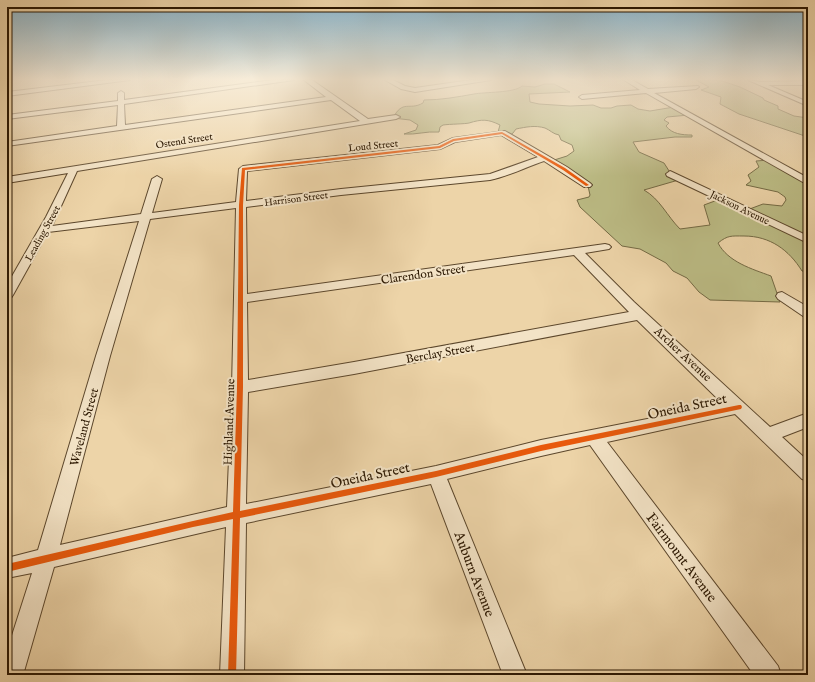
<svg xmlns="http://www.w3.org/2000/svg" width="815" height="682" font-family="'IM FELL English',serif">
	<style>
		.green { fill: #bcbc85; stroke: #746a44 }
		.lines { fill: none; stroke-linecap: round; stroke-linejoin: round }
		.minor-casing { stroke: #5c472c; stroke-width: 2 }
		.minor { fill: #f3e3c6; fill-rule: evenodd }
		.cycleway-casing { stroke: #f3e3c6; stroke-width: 3 }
		.cycleway { fill: #e8590c; fill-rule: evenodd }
		.labels { text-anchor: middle; stroke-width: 4; stroke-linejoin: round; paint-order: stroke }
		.far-street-label { font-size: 10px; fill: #2c1802; stroke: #f3e3c6 }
		.street-label { font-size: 12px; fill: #2c1802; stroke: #f3e3c6 }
		.near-street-label { font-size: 14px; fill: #2c1802; stroke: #f3e3c6 }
	</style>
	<rect width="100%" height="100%" fill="#edd4a8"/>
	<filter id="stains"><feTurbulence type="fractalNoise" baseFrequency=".005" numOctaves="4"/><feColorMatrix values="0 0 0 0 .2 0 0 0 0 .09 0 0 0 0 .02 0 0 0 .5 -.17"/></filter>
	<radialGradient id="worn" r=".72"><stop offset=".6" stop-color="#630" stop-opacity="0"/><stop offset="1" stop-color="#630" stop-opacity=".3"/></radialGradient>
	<g class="green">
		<path d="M696 80H719L740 87 763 98 764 100 778 106V109L794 116 808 118V137L739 114 720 104 721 97 701 90 709 87Z"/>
		<path d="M545 84H554L570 92 529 94 530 102 539 104 570 106 593 105 601 108H611L617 106 631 105 638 109 650 111 674 107 689 115 667 117 664 120 669 123 666 126C672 134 682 135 692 135V137H675L633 142 639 152 664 163 671 174 682 179 644 190C660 199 667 216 680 229L710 225 704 205 723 198 747 210 763 204 782 206 786 200 785 197 778 192 746 185 751 181 748 175 759 167 756 161 769 160 808 182V272L802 271C789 250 770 236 744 236 731 236 728 235 718 243 728 262 752 269 771 276L780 302 710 300 699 292 687 278 673 271 666 263 640 249 622 246 580 207 577 200 589 197 590 195 588 186 551 161 567 156 574 151 572 145 561 140 559 135C553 134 550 130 545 128 535 125 526 127 516 129L513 133 509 136 498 132 500 125C488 119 482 119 469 123 465 124 450 124 443 125L440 127 439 132C426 131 416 135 404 134L416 130 418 125 410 120 393 118C403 99 409 111 423 103L424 100C441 100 457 97 474 94 484 92 515 93 522 86L535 87Z"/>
	</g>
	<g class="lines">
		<g class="minor-casing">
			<g id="minor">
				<path d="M107 80H130L7 96V92Z"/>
				<path d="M273 80H294L124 104 125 125 326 97 304 80H312L368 119 396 115 400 117 396 119 77 171 52 226 141 214 152 179 157 176 162 179 152 213 236 202 239 169 243 166 438 145 453 138 505 131 567 167 590 183 592 185 590 187H584L544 161C526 167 509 176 490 180L341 195 246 207 247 294 605 244 609 245 611 247 609 249 585 253 634 302 770 427 808 413V427L782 437 808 461V481L802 479 735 414 607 442 778 666 781 675H754L590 445 541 456 447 479 527 675H503L431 484 246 523 244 675H220L226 527 54 567 23 675H7V651L32 573 7 578V558L38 550 96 356 139 221 48 232 13 295 11 298 7 299V285L46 217 68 173 7 183V177L360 121 331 100 7 146V142L117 126 118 105 7 119V115L118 101V93L121 91 124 93V100ZM501 135 538 157 490 174 341 189 246 201 247 171 440 149 455 142ZM236 208 232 387 227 507 60 545 110 356 150 219ZM574 255 629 312 354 362 248 380 247 302ZM637 320 723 404 541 440 436 466 246 504 248 392 354 374Z"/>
				<path d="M385 80H393L405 86 415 88 471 80H491L415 92 401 89Z"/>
				<path d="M624 80H632L648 89 698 86 699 87 696 89 654 93 808 178V185L646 93 582 99 579 97 582 95 640 90Z"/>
				<path d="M748 80 761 82 808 81V85H768L808 102V106Z"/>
				<path d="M670 171 808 236V243L667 176 666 174Z"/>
				<path d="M782 292 808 307V317L803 316 778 299 776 296 778 293Z"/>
			</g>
		</g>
		<use href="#minor" class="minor"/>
		<g class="cycleway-casing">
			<path id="cycleway" d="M502 132 565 168 589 185 586 186 563 170 502 134 454 141 440 148 245 170 243 205V387L240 511 436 471 541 445 739 405H741L742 407 741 409 541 451 436 477 240 518 236 675H228L233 519 193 527 7 572V564L193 521 233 512 237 387 239 205 242 168 439 146 453 139Z"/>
		</g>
		<use href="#cycleway" class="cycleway"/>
	</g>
	<linearGradient id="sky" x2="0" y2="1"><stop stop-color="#88b6cf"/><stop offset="0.45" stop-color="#f7ecd8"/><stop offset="1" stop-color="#f7ecd8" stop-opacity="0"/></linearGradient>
	<rect width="815" height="176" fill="url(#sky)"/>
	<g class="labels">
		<g class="far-street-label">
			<text transform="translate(184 140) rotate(-9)" y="4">Ostend Street</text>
			<text transform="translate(373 145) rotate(-6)" y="4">Loud Street</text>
			<text transform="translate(296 198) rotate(-7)" y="4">Harrison Street</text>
			<text transform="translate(740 207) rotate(26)" y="4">Jackson Avenue</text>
			<text transform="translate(42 233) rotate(-61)" y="4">Leading Street</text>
		</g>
		<g class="street-label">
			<text transform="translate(423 274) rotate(-8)" y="4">Clarendon Street</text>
			<text transform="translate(440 353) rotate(-10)" y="4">Berclay Street</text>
			<text transform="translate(683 354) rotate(43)" y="4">Archer Avenue</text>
			<text transform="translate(229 422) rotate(-88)" y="4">Highland Avenue</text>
			<text transform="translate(84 427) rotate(-75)" y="4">Waveland Street</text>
		</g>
		<g class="near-street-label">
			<text transform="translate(687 406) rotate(-12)" y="5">Oneida Street</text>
			<text transform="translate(370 475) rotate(-12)" y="5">Oneida Street</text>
			<text transform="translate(682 557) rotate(53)" y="5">Fairmount Avenue</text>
			<text transform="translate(475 574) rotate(69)" y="5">Auburn Avenue</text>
		</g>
	</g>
	<rect width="815" height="682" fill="none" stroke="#edd4a8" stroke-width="24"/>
	<rect x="8" y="8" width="799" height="666" fill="none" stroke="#2c1802" stroke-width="2"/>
	<rect x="12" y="12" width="791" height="658" fill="none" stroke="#2c1802"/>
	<rect width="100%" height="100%" filter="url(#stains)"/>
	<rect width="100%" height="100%" fill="url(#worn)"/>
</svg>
